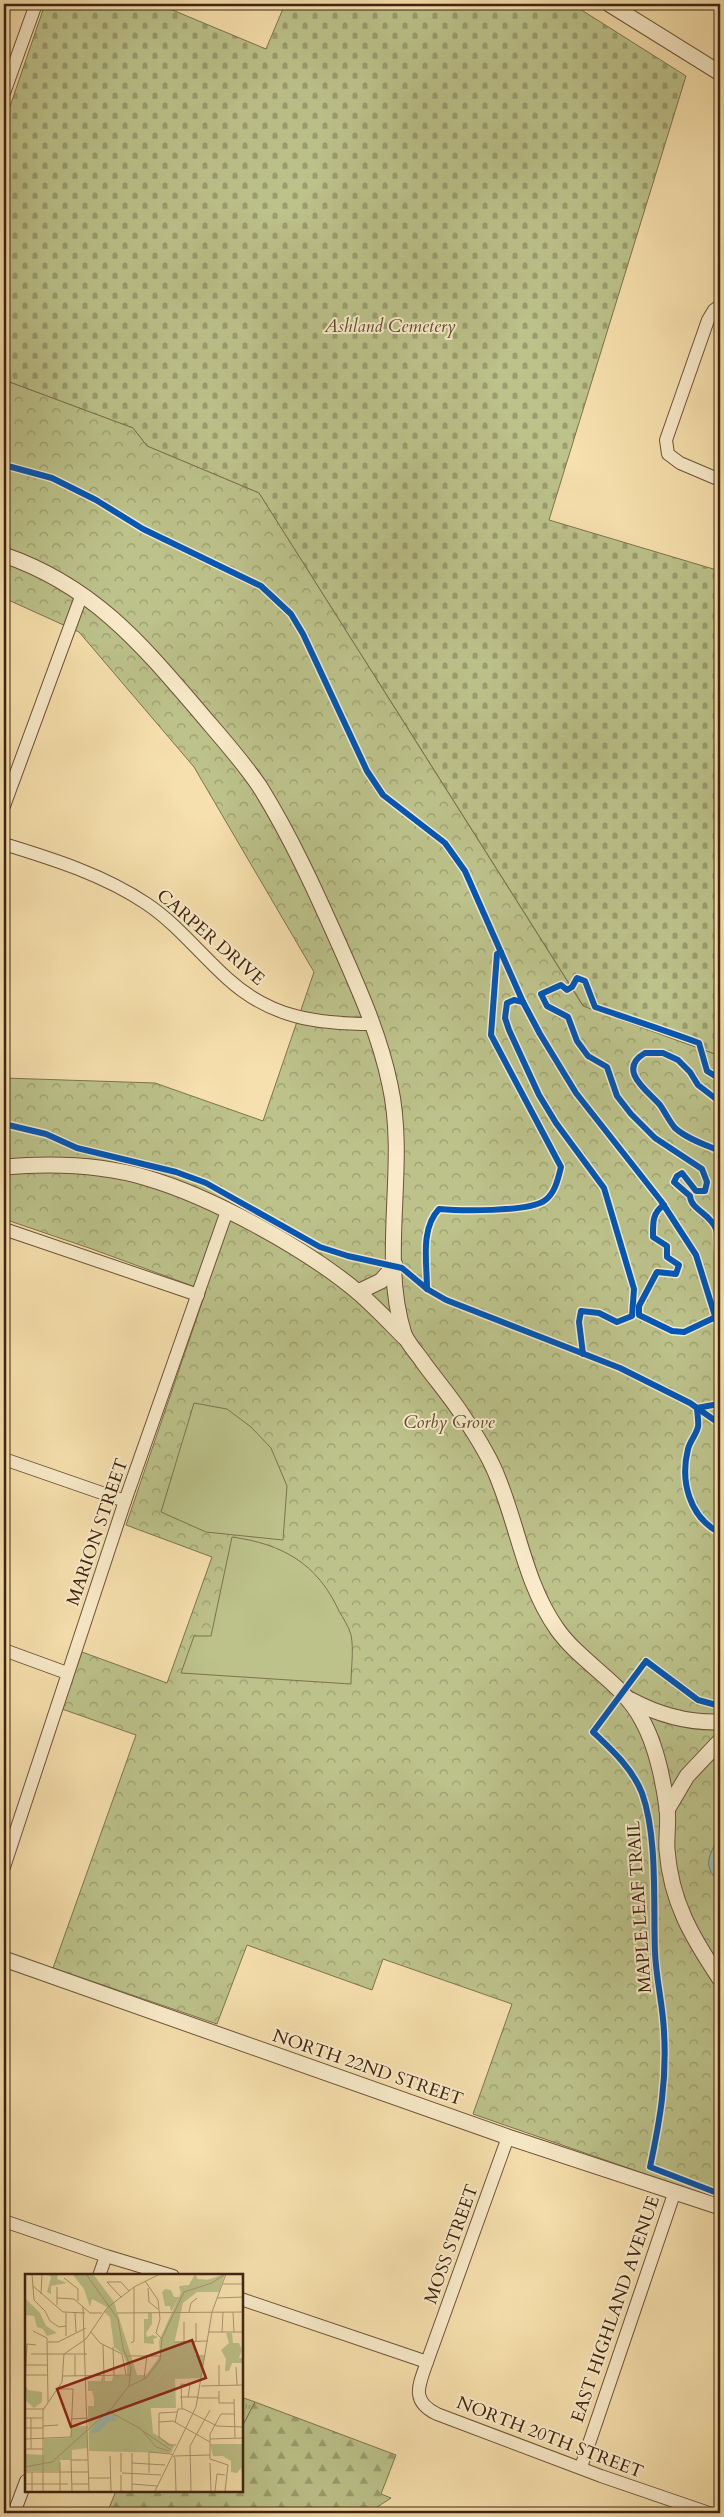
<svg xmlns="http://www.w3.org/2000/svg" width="724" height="2517" font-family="Cardo,serif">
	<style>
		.grass { fill: url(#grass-tufts); stroke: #7d734e }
		.forest { fill: url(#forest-firs); stroke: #7d734e }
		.cemetery { fill: url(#cemetery-stones); stroke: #7d734e }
		.park { fill: url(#park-crowns); stroke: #7d734e }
		.pitch { fill: #bcc28a; stroke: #7d734e }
		.water { fill: #9ebcb1; stroke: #787f71 }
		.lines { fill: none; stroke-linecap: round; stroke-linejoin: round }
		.minor-casing { stroke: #6c5338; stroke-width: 14 }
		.tertiary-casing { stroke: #6c5338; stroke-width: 17 }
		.minor { stroke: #f9ebca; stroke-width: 12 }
		.tertiary { stroke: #f9ebca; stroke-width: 15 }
		.cycleway-casing { stroke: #f9ebca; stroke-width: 9 }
		.cycleway { stroke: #0057b8; stroke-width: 6 }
		.labels { text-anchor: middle; stroke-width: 4; stroke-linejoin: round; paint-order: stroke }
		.park-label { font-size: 18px; font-style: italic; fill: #5e4c2f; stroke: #f9ebca }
		.street-label { font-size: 18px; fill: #3e2411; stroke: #f9ebca }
		.inset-road { fill: none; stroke: #ac956f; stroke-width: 1 }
		.view { fill: #8f2418; fill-opacity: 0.15; stroke: #8f2418; stroke-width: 2.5 }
		.inset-edge { fill: none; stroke: #3e2411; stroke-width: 2.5 }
	</style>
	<defs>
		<pattern id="grass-tufts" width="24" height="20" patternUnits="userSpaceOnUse" patternTransform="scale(1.25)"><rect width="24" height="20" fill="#bcc28a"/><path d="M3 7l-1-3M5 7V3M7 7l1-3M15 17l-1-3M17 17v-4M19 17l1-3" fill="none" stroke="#9a9d6f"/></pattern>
		<pattern id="forest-firs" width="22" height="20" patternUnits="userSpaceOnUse" patternTransform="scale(1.25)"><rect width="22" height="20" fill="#bcc28a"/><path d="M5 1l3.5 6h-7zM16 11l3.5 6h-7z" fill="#9a9d6f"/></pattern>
		<pattern id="cemetery-stones" width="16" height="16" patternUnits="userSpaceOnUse" patternTransform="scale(1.25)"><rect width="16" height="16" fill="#bcc28a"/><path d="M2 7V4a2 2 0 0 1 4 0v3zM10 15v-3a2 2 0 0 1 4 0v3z" fill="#9a9d6f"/></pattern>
		<pattern id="park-crowns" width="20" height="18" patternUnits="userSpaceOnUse" patternTransform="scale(1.25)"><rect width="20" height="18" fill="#bcc28a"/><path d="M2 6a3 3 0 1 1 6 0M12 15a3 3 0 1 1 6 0" fill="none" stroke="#9a9d6f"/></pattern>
	</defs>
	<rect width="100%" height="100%" fill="#f6e0ad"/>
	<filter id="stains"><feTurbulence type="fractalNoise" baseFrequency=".004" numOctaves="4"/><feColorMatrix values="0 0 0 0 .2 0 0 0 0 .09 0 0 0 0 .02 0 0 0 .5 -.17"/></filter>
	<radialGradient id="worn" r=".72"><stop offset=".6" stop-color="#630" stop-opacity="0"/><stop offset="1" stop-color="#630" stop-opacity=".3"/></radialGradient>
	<path class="grass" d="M241 2397 255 2402 241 2429Z"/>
	<path class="forest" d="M255 2402 396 2455 381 2494 391 2498 368 2513H107L116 2491H241V2429Z"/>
	<path class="cemetery" d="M45 4H158L266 49 285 4H572L686 76 549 520 720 571V1056L584 1007 259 493 147 446 133 428 4 380V124Z"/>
	<path class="park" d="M4 380 133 428 147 446 259 493 583 1006 720 1056V2200L473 2114 512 2004 383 1959 372 1990 247 1945 217 2024 53 1968 136 1735 62 1709 82 1652 167 1683 212 1557 126 1525 206 1291 92 1249 4 1219V1078L155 1083 263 1121 314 972 194 767 79 632 4 598Z"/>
	<g class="pitch">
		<path d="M194 1403 227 1409 251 1427 271 1448 287 1486 283 1540 206 1532 161 1512Z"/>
		<path d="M232 1537C282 1544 317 1563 339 1611 343 1618 349 1627 351 1635 354 1649 351 1669 351 1684L181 1673 194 1636H211Z"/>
	</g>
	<path class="water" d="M720 1832V1883C699 1863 712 1855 720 1832Z"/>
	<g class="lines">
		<g class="minor-casing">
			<g id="minor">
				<path d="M4 93 36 4"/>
				<path d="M720 306 714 310 708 320 666 440 668 454 680 463 720 480"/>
				<path d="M4 806 82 594"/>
				<path d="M4 844C53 859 104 875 147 904 178 925 200 954 228 979 271 1018 317 1024 373 1024"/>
				<path d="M4 1229 198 1295"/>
				<path d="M4 1459 125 1501"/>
				<path d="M4 1650 67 1673"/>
				<path d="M4 1867 125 1501 227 1211"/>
				<path d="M508 2137 427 2362C419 2385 410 2401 437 2414L601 2476 709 2513"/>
				<path d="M4 2221 106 2256"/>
				<path d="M99 2276 106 2256 173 2276"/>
				<path d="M241 2299 427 2362"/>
				<path d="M581 2467 675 2191"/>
				<path d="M14 2513 26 2481"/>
			</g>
		</g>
		<g class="tertiary-casing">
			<g id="tertiary">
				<path d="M609 4 720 73"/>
				<path d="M4 555C91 585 139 641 197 709 218 734 242 760 260 787 291 837 315 890 339 944 359 989 380 1036 390 1085 408 1166 379 1256 404 1334 408 1344 417 1353 423 1362 436 1380 451 1397 463 1416 476 1435 491 1459 499 1481 519 1531 526 1585 557 1629 581 1663 623 1683 642 1720 656 1745 663 1779 667 1808 669 1822 666 1836 667 1850 671 1902 692 1937 720 1979"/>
				<path d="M4 1167C52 1163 100 1164 147 1178 212 1197 307 1249 359 1293 375 1307 390 1323 405 1338"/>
				<path d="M358 1292 381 1281 395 1265"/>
				<path d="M631 1700C659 1715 689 1723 720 1722"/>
				<path d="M667 1810 687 1776 720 1741"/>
				<path d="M4 1959 508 2137 720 2207"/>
				<path d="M4 2512 5 2513"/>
			</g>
		</g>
		<use href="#minor" class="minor"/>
		<use href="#tertiary" class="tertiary"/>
		<g class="cycleway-casing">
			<g id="cycleway">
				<path d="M4 465 52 478 96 500 143 529 261 586 291 614 303 634 367 771 383 795 445 843 465 871 523 1002 540 1034 576 1093 661 1201 696 1255 720 1332"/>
				<path d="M523 1002 514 1000 507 1003 505 1018 509 1030 539 1095 556 1123 604 1188 634 1289 632 1316 617 1322 599 1313 581 1311 579 1322 583 1354"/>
				<path d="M720 1079 707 1071 699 1043C664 1030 630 1019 595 1007L585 981 577 978 572 987 567 990 561 985 541 994 547 1006 568 1017 577 1041 588 1056 607 1067 617 1096 631 1114 655 1138 702 1169 707 1182 705 1191H696L682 1173 677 1176 674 1182 690 1196C691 1210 710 1213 716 1229 719 1237 715 1248 720 1256"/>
				<path d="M720 1102 698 1085 690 1072 678 1060 663 1053H645C616 1070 648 1091 660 1105 665 1112 669 1121 675 1128 687 1139 706 1145 720 1151"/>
				<path d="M4 1124 46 1134 77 1148 176 1172 206 1183 320 1247 348 1256 402 1268 427 1289 446 1300 620 1368 690 1403 720 1424"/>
				<path d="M664 1205C652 1213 653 1223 653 1237L667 1246V1257L679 1265 676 1274 657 1272 639 1306V1315L672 1331 684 1332 720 1315"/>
				<path d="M427 1289C427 1263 420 1229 439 1209 460 1211 527 1212 544 1201 555 1194 558 1179 561 1167L491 1035 497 954 501 952"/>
				<path d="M713 1405 697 1408C697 1413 699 1422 698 1427 696 1435 690 1441 688 1449 680 1481 689 1517 720 1533"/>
				<path d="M720 1706 698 1700 646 1661 593 1732C612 1750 632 1768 642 1793 658 1838 653 1904 655 1952 656 1979 663 2005 664 2032 667 2080 660 2120 650 2167L720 2194"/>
			</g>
		</g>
		<use href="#cycleway" class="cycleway"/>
	</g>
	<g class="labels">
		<g class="park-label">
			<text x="390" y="332">Ashland Cemetery</text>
			<text x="449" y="1428">Corby Grove</text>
		</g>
		<g class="street-label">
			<text transform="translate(211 937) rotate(41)" y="6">CARPER DRIVE</text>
			<text transform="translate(97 1532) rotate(-71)" y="6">MARION STREET</text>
			<text transform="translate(639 1907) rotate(-94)" y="6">MAPLE LEAF TRAIL</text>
			<text transform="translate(368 2067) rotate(19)" y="6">NORTH 22ND STREET</text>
			<text transform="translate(451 2244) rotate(-70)" y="6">MOSS STREET</text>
			<text transform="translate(615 2309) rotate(-71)" y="6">EAST HIGHLAND AVENUE</text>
			<text transform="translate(550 2437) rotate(21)" y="6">NORTH 20TH STREET</text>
		</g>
	</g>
	<g transform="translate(25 2274)">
		<rect width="218" height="218" fill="#f6e0ad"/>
		<path d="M23 0 33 1 32 5 42 9 26 12V20L22 18 26 3ZM60 0 82 33 67 25 65 33 59 15 48 1ZM170 0 173 5 187 6 198 0 189 6 158 14 156 19 154 12 164 11ZM140 15 146 16 149 23H154L146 38 145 32H140L137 18ZM1 25 15 39 21 52 32 59 22 62 18 55 12 53 9 42 0 41ZM123 39H127V50L121 59 122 63 128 61 133 63 128 65 129 70 119 69V45H123ZM201 59H207L208 69H214L217 76 214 84H217V89H207L204 97H200L201 85 196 76 204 69ZM0 110 3 116 17 118V128L9 134 0 126ZM185 170H217V200L216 194 212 199 206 198V187L198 182H188Z" fill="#bcc28a"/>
		<path d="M148 68H170V81H180L176 104 150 105 151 134H124V116L145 89Z" fill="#bcc28a"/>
		<path d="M52 0H68L89 28 112 101H121L135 82 134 67 158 14 200 0 194 18H172L158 29 145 89 124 116 128 159 149 172 146 179 64 177 63 132H69V125L67 117H63V107H76L77 102H80V107H87L88 102H102V90L98 80 89 73 85 43 79 38 83 34 62 17ZM47 154H62V174L47 176V186H35V197H0V180L19 181V165L45 164Z" fill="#bcc28a"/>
		<path d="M80 140 89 141 92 147H84L74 158 66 160V156Z" fill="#9ebcb1"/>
		<path class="inset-road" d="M7 0 9 26 20 37 25 47 34 53 41 52M61 0 93 45 98 74 106 94 104 112M217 0 218 15M39 4 53 15V27M120 7 133 26 135 45 131 59 137 65M198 10H218M8 12 38 38 60 39M32 13V31M123 14 124 28 133 35M16 20 17 0M96 23 82 8H96L104 17M32 24 49 25 65 39H77M192 24 218 23M58 33 64 217M164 38 166 29 172 24M208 38 209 58M50 39 51 58M92 39 218 38M159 48V68M171 49V68M8 57 22 64 23 128M66 58 75 69 97 80 101 101M184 58H218M197 58 198 38M41 62V39M23 68H33L61 54M149 68 183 67M106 69 109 67V13M78 71 79 102M88 73 89 101M6 80H62M50 81V102M102 82H137M1 91H23M211 93 212 111M1 101H23M38 102 106 101M119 105 122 81M0 109 2 70 11 71M194 111V91M176 112 218 111M194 117V129H209M155 123H173M173 124H194M209 125 210 164M0 135H19M157 135 156 110 165 111 163 123M83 137 116 155 131 173 144 177M0 144H18M6 144V175M46 145 63 144M134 148 148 147 185 168M150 149 153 135H159L192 152 218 153M18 152 33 151M46 153H63M0 154H18M118 157 146 176M0 165 46 163 48 115H33M185 165 218 164M151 171H144L134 163V139L152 138M0 175H18M96 179V198M107 179V217M85 182 86 217M149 182 185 181M35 188V217M107 189 140 191M185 189 186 217M0 193 27 188 87 134 103 113 121 104 135 86 137 64 159 18 187 9 200 0M0 198H63M97 199 136 201M124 199V178L146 180 150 184 151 217M96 201V217M64 204H85M0 210H43M47 210H64M107 210 132 212M7 217V198M18 217V136L37 108 39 80 61 65 82 34 109 13 135 0M47 217 46 186H63M130 217 171 133 187 38 201 0M166 217 165 172 185 136M190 217 192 200 200 201M200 217 203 191 185 185V160L196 140H209"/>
		<path class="view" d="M167 66 181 104 46 153 32 115Z"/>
		<rect width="218" height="218" class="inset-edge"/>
	</g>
	<rect width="724" height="2517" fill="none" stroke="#f6e0ad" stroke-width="20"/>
	<rect x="5" y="5" width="714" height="2507" fill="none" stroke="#3e2411" stroke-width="2.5"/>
	<rect x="10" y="10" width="704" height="2497" fill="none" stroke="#3e2411"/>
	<rect width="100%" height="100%" filter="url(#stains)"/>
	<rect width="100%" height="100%" fill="url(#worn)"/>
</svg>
